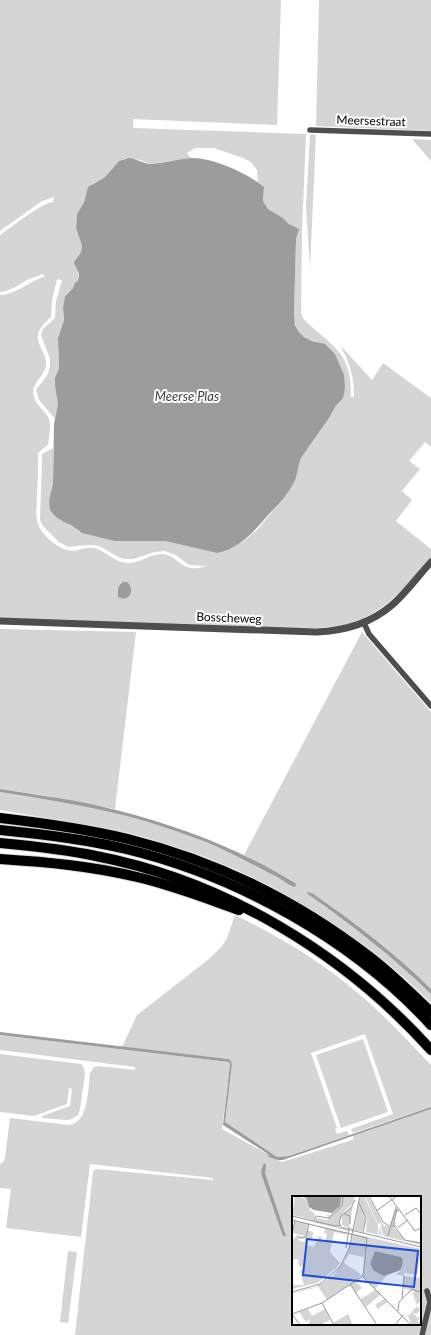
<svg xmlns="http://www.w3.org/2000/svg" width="431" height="1335" font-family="Lato,sans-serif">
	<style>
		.green { fill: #d5d5d5; fill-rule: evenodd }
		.water { fill: #9c9c9c }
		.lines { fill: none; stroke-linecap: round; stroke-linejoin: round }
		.motorway-casing { stroke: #dbdbdb; stroke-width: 12 }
		.minor { stroke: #4e4e4e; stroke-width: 5.5 }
		.tertiary { stroke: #4e4e4e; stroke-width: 7 }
		.motorway { stroke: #000; stroke-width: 10 }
		.labels { text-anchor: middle; stroke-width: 4; stroke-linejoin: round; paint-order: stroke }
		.street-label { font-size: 12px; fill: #000; stroke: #fff }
		.water-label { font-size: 13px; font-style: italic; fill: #3d3d3d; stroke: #fff }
		.inset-road { fill: none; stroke: #999; stroke-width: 1 }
		.view { fill: #1d4ed8; fill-opacity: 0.15; stroke: #1d4ed8; stroke-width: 2 }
		.inset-edge { fill: none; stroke: #000; stroke-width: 2 }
	</style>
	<rect width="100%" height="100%" fill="#fff"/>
	<g class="green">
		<path d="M0 0H281L277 125 133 119V128L306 134 302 232 301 312 303 318C307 323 313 328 319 333 344 354 351 363 351 397H354C354 376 350 364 340 345L372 380 383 363 431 398V447L425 442 409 461 420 469 402 491 412 500 396 521 431 549V558C404 588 381 618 339 626 320 629 300 628 281 628L0 619V295C13 295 32 281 45 276L43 274C38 276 32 278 27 280 18 285 11 291 0 292V235C10 228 43 202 53 202L54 197 42 201 0 231ZM195 148H214L243 158 251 162 257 170 258 182 264 187 263 201 268 209 283 218 293 227 298 228 296 239 294 314C295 330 301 339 318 342L339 403 335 407 329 418 301 458 297 465V469L281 501 257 530 244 541 217 553 165 541H132L80 532 71 525 51 489 53 483V448L42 454V461L40 520 43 526 59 542 68 547 87 545H94L101 547 118 557 124 559H133L155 552 165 551 176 555 189 565 206 566C182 575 179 555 162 554 150 554 140 563 129 563 114 563 108 552 94 548 85 546 75 553 67 550 56 547 42 535 38 524 35 515 37 504 37 494 38 481 38 468 38 454L40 451 48 445C49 437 52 424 48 417 44 410 36 405 34 397 30 385 41 379 45 369 51 356 33 344 39 331 42 325 47 321 51 317L52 300 57 279 62 280 56 301 55 318 43 329 41 335 50 359V365L48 374 36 390 39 400 55 419 58 404 57 374 59 368 58 338 64 320 63 313 65 295 73 288 75 282H77L79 271 75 265V260L81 252 82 246 76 228 77 214 84 202 86 194 92 184 105 177 119 161 126 158 140 160 150 164 191 158 187 153Z"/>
		<path d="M319 0H431V131L316 126Z"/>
		<path d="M310 134 316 135 310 268 306 207Z"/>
		<path d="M412 139 431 140V161Z"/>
		<path d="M0 629 136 632 115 809 48 796 0 789Z"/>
		<path d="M362 632 431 712V989C395 953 355 923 312 893L310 892 309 895C352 925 393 957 431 994V1003L409 982 375 953 341 929 305 907 285 897 274 888 237 870 203 856 148 838 111 829 0 810V792C38 798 76 804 114 813 174 827 241 853 293 887L295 883 244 855Z"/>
		<path d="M235 915C279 936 322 962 359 994 385 1016 408 1041 431 1065V1107L353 1133 351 1129 393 1114 365 1034 311 1053 337 1128 335 1129 337 1134 347 1131 349 1135 289 1156 277 1157 225 1122 232 1064 231 1061 228 1059 122 1047 137 1015 209 959 222 946 227 938Z"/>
		<path d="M0 1035 229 1062 230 1064 222 1129 282 1162 349 1141 354 1139 353 1136 431 1109V1335H425V1332L420 1330 418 1335H75L93 1172 94 1170 97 1169 213 1180V1178L90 1164 81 1237 6 1228 11 1189 0 1188V1164L3 1162 5 1158 10 1118 69 1125C89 1123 88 1088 90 1073L94 1067 98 1066 135 1070V1067L0 1050ZM293 1197H420V1324H293Z"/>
		<path d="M363 1039 388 1112 341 1128 316 1055Z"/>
		<path d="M0 1054 81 1064 84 1068 85 1074 80 1109 78 1115 72 1119 67 1120 42 1118V1116L70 1106 72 1089 69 1088 67 1104 34 1116 0 1112Z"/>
		<path d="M68 1251 77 1252 68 1323 60 1322Z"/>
	</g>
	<g class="water">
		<path d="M128 158C136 158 143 164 151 164 165 163 178 159 191 158 212 157 249 174 264 187L263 201 268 209 283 218 289 224 299 229 296 239 294 314 295 325 299 332 304 337 312 341 325 344 335 354 344 375 345 388 343 398 335 407 329 418 301 458C297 467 298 476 293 484 287 495 279 504 270 513 255 530 241 548 217 553L165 541H115L82 533 71 525 64 522 56 517 50 510 49 501 53 483 54 424 58 404 55 385V378L59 368 58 338 64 320 63 308 65 296 73 288 75 282H77C82 270 76 271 74 262L81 252 82 246 76 228 77 214 84 202 88 187 105 177 119 161Z"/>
		<path d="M123 582H127C136 590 129 603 118 597 118 591 117 586 123 582Z"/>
		<path d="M0 789C39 795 78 800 116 810 179 826 240 849 295 883L296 885 295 887C289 886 283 880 277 877 254 865 230 852 206 842 176 831 145 820 114 813 76 804 38 798 0 792Z"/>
		<path d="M308 892 312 893C355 923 395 953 431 989V994C393 957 352 925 309 895L307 893Z"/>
		<path d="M0 1032 228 1059 231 1061 232 1064 225 1122 277 1157 289 1156 431 1107V1109L283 1160H278L269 1157 268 1154 262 1150 223 1125 230 1064 229 1062 0 1035Z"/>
		<path d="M264 1163 266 1165 265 1173 286 1236H283L262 1176 261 1171Z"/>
	</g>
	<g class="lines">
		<g class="motorway-casing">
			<g id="motorway">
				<path d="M0 818C43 823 86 829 128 839 216 861 299 902 370 957 392 974 411 993 431 1012"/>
				<path d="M0 830C42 834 84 839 126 849 238 876 353 940 431 1025"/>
				<path d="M0 843C32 846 64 849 96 856 224 881 344 953 431 1050"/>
				<path d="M0 859C46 862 92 866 137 877 172 885 205 898 239 910"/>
			</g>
		</g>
		<g class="minor">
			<path d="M310 130 431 134"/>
			<path d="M364 623 369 634 431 706"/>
			<path d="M422 1335 430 1302 427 1291"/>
		</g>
		<path class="tertiary" d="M0 621 316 632C344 631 370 624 392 605 405 594 419 575 431 562"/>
		<use href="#motorway" class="motorway"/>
	</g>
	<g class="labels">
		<g class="street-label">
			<text transform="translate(371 121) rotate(2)" y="4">Meersestraat</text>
			<text transform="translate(229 618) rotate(2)" y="4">Bosscheweg</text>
		</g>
		<g class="water-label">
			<text x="187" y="401">Meerse Plas</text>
		</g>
	</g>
	<g transform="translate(292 1196)">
		<rect width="129" height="129" fill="#fff"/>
		<path d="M3 0 15 3 18 14 23 18 22 24 0 19ZM49 0H63L61 7 51 17 47 30 57 35 0 21 23 26 24 22 35 24 37 21 34 19H38L46 12ZM68 0H72L86 29V38L89 39 87 38 88 28 89 39 94 40 90 38 89 27 86 28 73 0H76L92 30H97L104 12 109 14 104 17 101 28 103 25 106 26 103 25 104 31H101L113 44 129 47V49L74 36 75 21 71 17 74 24 70 36 52 32 49 31 57 32 50 29V19L48 27V24L50 19 61 9 57 31 62 33ZM0 24 129 53 125 79 113 77 114 65 112 80 97 77 83 93 95 106 86 113 83 109 92 103 88 99 74 111 69 103 83 94 71 80 74 49 72 61 57 58 52 67 70 79 63 85 70 92 64 97 58 88 35 104 26 90 19 93 0 97 23 91 41 80 53 64 61 39 53 37 52 42V38L42 36 38 56 48 67 44 72 25 87 0 93V89H12L9 79 11 78 8 76 12 70 7 71 6 64 5 63 0 64V45L5 39 12 41 13 40 0 37 3 25ZM16 28 33 33 32 37 35 38 33 46 29 45 30 41 27 40 22 51 14 49 15 43 12 46 6 44 7 42 13 43 15 38 14 42 20 43 21 36 15 34ZM83 55 109 61 110 74 104 78 96 77 92 80 82 75 78 69ZM112 80 129 82 127 96 129 104 125 109 121 98 122 95 111 92ZM125 110 128 114 125 118 120 117 128 123 125 125 129 128H119L116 120ZM16 113 20 120 33 113 38 124 28 129H16L18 123 14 126 7 116ZM56 118 61 129H42L41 127Z" fill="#d5d5d5" fill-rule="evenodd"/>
		<path d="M11 0H49L48 10 40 17 22 14 17 11 15 3ZM83 55 109 61 111 64 109 74 92 80 82 75 78 68Z" fill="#9c9c9c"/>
		<path class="inset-road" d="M77 0 91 26 97 30M97 0 123 35 129 32M63 4 59 12 49 20 47 27 50 32 129 51M67 7 74 22 71 37M84 15 105 0M52 18 58 20V28M113 19 124 12 129 18M0 20 43 30 49 29M0 24 75 42 71 81 119 129M22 25 24 20 37 22 50 10 51 0M102 30 113 44 129 47M101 31 105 13M105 32 116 24M0 37 3 25M96 40 104 11M7 42 14 41 17 28M54 52 57 32M58 88 85 129M0 96 28 88 48 71 57 53 68 0M110 103 112 80M30 107 42 129M106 115 107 106 120 93 127 96 129 93M0 118 30 107 71 80M0 118 8 129M103 129 111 119"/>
		<path class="view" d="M15 43 126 55 122 91 11 79Z"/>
		<rect width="129" height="129" class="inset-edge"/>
	</g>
</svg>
